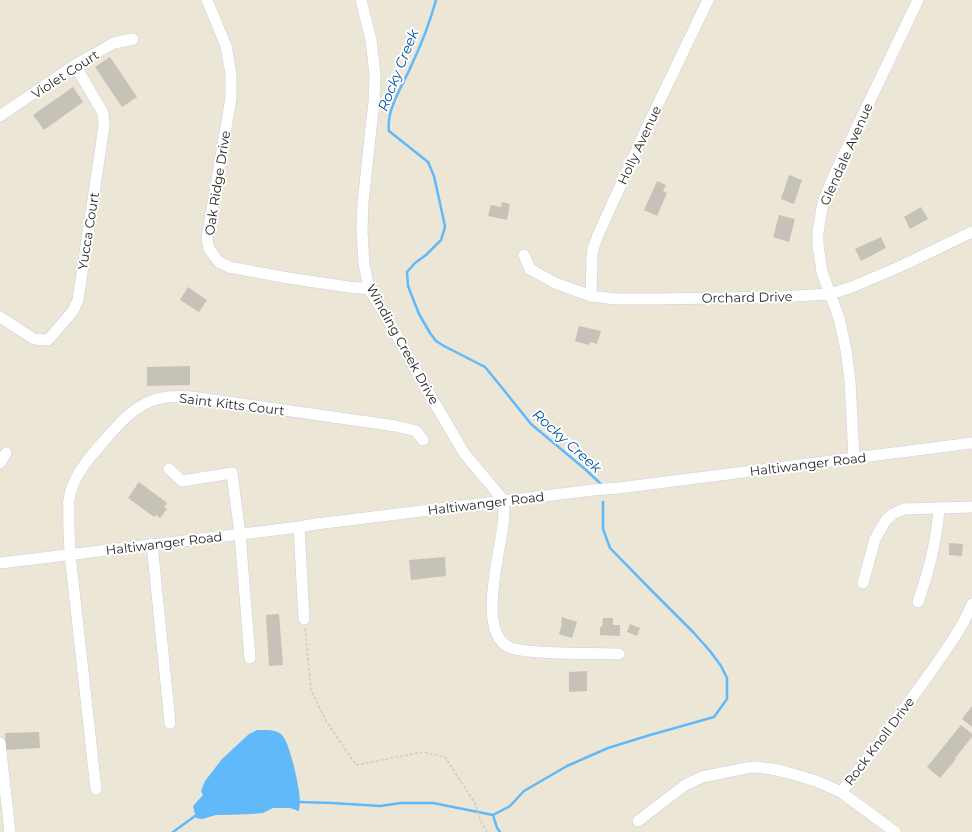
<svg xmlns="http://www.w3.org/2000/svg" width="972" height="832" font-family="Montserrat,sans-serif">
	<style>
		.water { fill: #60b9f8 }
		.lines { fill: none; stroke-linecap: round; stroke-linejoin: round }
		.stream { stroke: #60b9f8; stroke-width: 2.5 }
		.building { fill: #c6c2b7 }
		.minor-casing { stroke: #cccde2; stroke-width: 12 }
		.path { stroke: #cbcbcb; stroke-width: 1.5; stroke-dasharray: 3 2; stroke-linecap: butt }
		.minor { stroke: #fff; stroke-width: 11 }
		.labels { text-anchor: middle; stroke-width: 4; stroke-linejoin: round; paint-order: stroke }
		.street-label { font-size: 13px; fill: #272727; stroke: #fff }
		.water-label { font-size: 14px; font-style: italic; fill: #0252a1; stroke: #fff }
	</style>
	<rect width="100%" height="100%" fill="#ece6d7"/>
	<path class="water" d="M257 730C265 730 275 729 281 734 290 741 300 790 300 802 300 805 299 808 299 811L290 808H273L263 813 252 814 224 815H216L202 819 196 818 193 806 203 795 201 791 205 781 222 759 249 734Z"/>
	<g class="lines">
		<g class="stream">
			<path d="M436 0C430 22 422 43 412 64 404 84 386 108 389 131L428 162 434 176 443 217 445 227 441 240 426 255 415 263 407 272 408 286 419 314 430 333 436 341 444 346 485 367 499 384 531 424 586 470 602 485"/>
			<path d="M300 802 332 803 380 806 401 803H433L493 815"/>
			<path d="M493 815 510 806 524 791 567 766 608 748 650 735 714 717 727 699V678L721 666 710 651 693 632 651 590 610 548 603 529V502"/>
			<path d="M493 815 497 828 500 832"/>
			<path d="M173 832 195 816"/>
		</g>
	</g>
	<g class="building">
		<path d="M110 57 137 97 122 107 95 67Z"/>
		<path d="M73 87 83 102 44 130 33 115Z"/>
		<path d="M789 175 802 180 794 204 781 199Z"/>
		<path d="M657 181 666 185 663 191 667 193 657 216 644 210Z"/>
		<path d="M502 202 510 204 507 220 488 216 491 205 501 207Z"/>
		<path d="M921 207 928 219 910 229 904 217Z"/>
		<path d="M779 215 795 219 789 242 773 237Z"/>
		<path d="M881 237 886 248 861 261 855 249Z"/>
		<path d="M188 287 207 300 199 312 180 300Z"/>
		<path d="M579 326 601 331 597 344 590 342 589 345 575 341Z"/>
		<path d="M190 366V385L147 386V367Z"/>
		<path d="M139 482 167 503 164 507 167 509 160 518 156 515 154 517 128 498Z"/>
		<path d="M949 543 963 544 962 556 949 555Z"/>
		<path d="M445 557 446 576 411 580 409 560Z"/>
		<path d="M279 614 283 665 269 666 266 615Z"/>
		<path d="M562 617 577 622 572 638 559 634 562 623 561 622Z"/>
		<path d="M603 618H613V625H620V636L600 635V627H602Z"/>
		<path d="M630 624 640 628 637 636 627 632Z"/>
		<path d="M587 671V691L569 692V672Z"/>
		<path d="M972 706V727L962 719Z"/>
		<path d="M961 725 972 734V737L955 758 956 759 940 778 927 767Z"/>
		<path d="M39 732 40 748 6 750 5 733Z"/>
	</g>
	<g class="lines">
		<g class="minor-casing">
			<g id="minor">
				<path d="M207 0 226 46 231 74V98L207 239 209 249 219 262 229 267 288 278 349 287 369 289"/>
				<path d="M361 0 371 40 375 74 374 102 371 128 363 203 362 231 364 264 369 289 386 316 423 383 464 453 504 501C504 509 504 517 503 525 500 553 477 632 509 647 518 651 530 651 540 652 566 654 593 653 619 654"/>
				<path d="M0 116 75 65 114 43 133 39"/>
				<path d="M524 255 530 269 555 283 591 296 616 299H654L778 297 830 294 852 287 899 267 972 232"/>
				<path d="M591 296 592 257 593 249 598 235 648 125 708 0"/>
				<path d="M0 317 34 339 48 340 73 311 78 300 104 126 103 113 75 65"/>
				<path d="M854 458 850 381 846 350 839 318 822 272 818 245V232L822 208 825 197 836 171 918 0"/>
				<path d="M0 463 6 453"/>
				<path d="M169 469 182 481 232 473 240 534 250 658"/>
				<path d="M299 527 304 619"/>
				<path d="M152 544 170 723"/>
				<path d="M0 563 299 527 316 524 593 490 618 488 972 443"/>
				<path d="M863 583 875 539 886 520 893 514 904 509 972 507"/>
				<path d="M918 602C929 571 937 541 939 508"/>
				<path d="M0 743 10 832"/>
				<path d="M96 789 70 554C70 540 68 526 69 511 69 507 68 503 69 499 73 476 88 459 103 442 117 426 131 409 151 401 166 395 183 396 199 398L396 426 416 431 423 440"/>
				<path d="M841 792C871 755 899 716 927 677 943 654 961 631 972 604"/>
				<path d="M638 821 685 785 702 777 746 768 755 767 772 769 786 772 816 781 841 792 895 832"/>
			</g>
		</g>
		<path class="path" d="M305 628 311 690 326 721 356 765 423 752 445 757 475 803 481 822 487 832"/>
		<use href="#minor" class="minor"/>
	</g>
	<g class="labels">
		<g class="street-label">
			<text transform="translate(65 74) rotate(-33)" y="5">Violet Court</text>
			<text transform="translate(639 145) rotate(-65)" y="5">Holly Avenue</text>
			<text transform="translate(846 154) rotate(-66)" y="5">Glendale Avenue</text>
			<text transform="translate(217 183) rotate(-81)" y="5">Oak Ridge Drive</text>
			<text transform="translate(88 231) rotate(-81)" y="5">Yucca Court</text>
			<text transform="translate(747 297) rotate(-1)" y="5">Orchard Drive</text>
			<text transform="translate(403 344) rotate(61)" y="5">Winding Creek Drive</text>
			<text transform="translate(232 404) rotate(7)" y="5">Saint Kitts Court</text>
			<text transform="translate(808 464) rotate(-7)" y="5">Haltiwanger Road</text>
			<text transform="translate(486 503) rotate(-7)" y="5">Haltiwanger Road</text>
			<text transform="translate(164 543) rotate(-7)" y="5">Haltiwanger Road</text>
			<text transform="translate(879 741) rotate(-53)" y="5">Rock Knoll Drive</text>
		</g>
		<g class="water-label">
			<text transform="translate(398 70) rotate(-68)" y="5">Rocky Creek</text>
			<text transform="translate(567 441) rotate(42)" y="5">Rocky Creek</text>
		</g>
	</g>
</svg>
